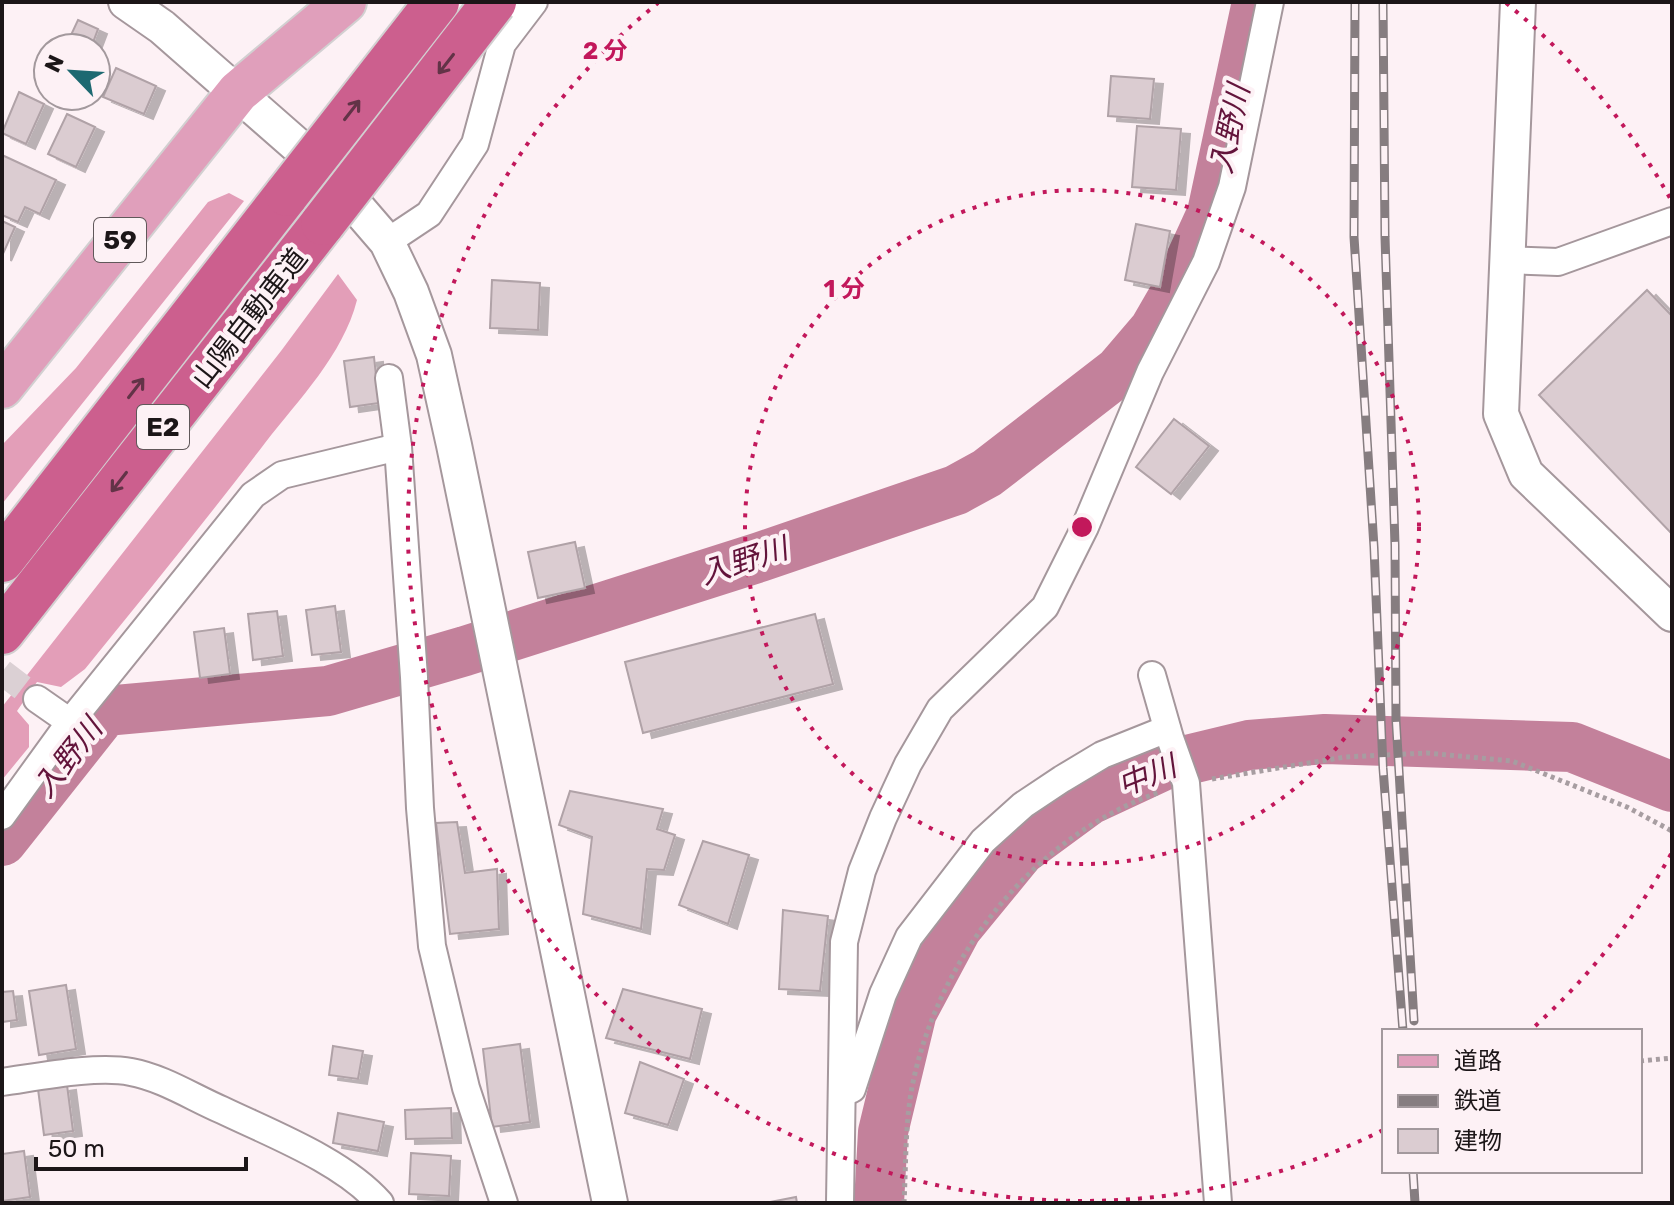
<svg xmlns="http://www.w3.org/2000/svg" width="1674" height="1205" font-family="Rubik,'Noto Sans JP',sans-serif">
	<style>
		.forest { fill: #e39eb8 }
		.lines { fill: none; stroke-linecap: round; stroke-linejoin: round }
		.river { stroke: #c3819b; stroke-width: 50 }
		.building { fill: #dbccd1; stroke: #b0a2a7; stroke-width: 2; filter: url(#shadow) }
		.minor-tunnel { stroke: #dbd0d4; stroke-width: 26; stroke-dasharray: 26 13; stroke-linecap: butt }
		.minor-casing { stroke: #a5979c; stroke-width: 30 }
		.tertiary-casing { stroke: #a5979c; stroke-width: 38 }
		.primary-casing { stroke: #d2d0d1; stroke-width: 46 }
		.motorway-casing { stroke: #d2d0d1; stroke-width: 48 }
		.path { stroke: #a79da1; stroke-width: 5; stroke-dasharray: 4 4; stroke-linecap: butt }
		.minor { stroke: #fff; stroke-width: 26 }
		.tertiary { stroke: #fff; stroke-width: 34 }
		.primary { stroke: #e09fbb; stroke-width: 42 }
		.motorway { stroke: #cc5f8e; stroke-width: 44 }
		.rail-casing { stroke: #867d80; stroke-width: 9 }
		.rail { stroke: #fdf1f5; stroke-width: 6; stroke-dasharray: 18; stroke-linecap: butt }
		.motorway-bridge-casing { stroke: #d2d0d1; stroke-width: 48; stroke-linecap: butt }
		.motorway-bridge { stroke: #cc5f8e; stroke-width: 44 }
		.oneway { stroke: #623347 }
		.ring { fill: none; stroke: #c2185b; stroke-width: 4; stroke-dasharray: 4 8 }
		.labels { text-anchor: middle; stroke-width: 8; stroke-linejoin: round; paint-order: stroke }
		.shield { fill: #fdf1f5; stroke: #60585a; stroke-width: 2 }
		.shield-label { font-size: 26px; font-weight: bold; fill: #1c1618 }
		.street-label { font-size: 28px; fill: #1c1618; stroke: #fdf1f5 }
		.water-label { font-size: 30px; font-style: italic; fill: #63143b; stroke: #fdf1f5 }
		.centre { fill: #c2185b; stroke: #fdf1f5; stroke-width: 4 }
		.ring-label { font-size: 24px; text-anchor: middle; font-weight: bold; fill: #c2185b; stroke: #fdf1f5; stroke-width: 8; stroke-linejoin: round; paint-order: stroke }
	</style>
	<defs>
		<filter id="shadow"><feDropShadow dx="9" dy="5" stdDeviation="0" flood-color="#0004"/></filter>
	</defs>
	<rect width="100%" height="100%" fill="#fdf1f5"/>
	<g class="forest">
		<path d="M229 193 244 201 2 504V445L76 368 208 202Z"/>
		<path d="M338 274 357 300C343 355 299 399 265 443 206 520 146 594 85 669L61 687 37 682 17 711 29 725V747L2 780V707L281 351Z"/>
	</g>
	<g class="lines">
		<g class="river">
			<path d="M2 841 105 711 328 691 465 651 760 557 956 490 987 473 1119 371 1154 330 1176 292 1212 213 1257 2"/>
			<path d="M879 1203 883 1132 912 1012 957 928 1021 850 1089 800 1162 766 1249 745 1325 739 1572 747 1672 787"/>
		</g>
	</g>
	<g class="building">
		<path d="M78 20 98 29 92 45 71 35Z"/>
		<path d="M116 68 156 86 144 114 103 97Z"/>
		<path d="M1111 76 1154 79 1150 119 1108 116Z"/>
		<path d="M19 92 44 104 26 144 2 133Z"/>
		<path d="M67 114 95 127 76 167 48 154Z"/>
		<path d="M1137 126 1181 129 1176 190 1132 187Z"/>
		<path d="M2 155 56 180 40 214 25 207 18 222 2 215Z"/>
		<path d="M2 221 15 227 2 256Z"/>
		<path d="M1136 224 1170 231 1160 287 1125 280Z"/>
		<path d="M492 280 540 283 538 330 490 328Z"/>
		<path d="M1647 290 1672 316V534L1539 395Z"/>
		<path d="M374 357 379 403 350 407 344 361Z"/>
		<path d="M1174 419 1209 446 1171 494 1136 467Z"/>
		<path d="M575 542 585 588 538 598 528 552Z"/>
		<path d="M335 606 341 652 312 655 306 610Z"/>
		<path d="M277 611 283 656 253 660 248 614Z"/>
		<path d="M815 614 833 684 643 733 625 662Z"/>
		<path d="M224 628 230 674 200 678 194 632Z"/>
		<path d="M570 791 663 809 657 829 675 835 664 870 647 869 641 929 583 914 592 837 559 825Z"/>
		<path d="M457 822 465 873 497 869 499 929 450 934 436 823Z"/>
		<path d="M703 841 749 855 728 924 679 905Z"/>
		<path d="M783 910 828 916 820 991 779 989Z"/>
		<path d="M66 985 76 1049 39 1055 29 991Z"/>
		<path d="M623 989 702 1009 690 1059 606 1038Z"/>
		<path d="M13 991 17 1020 2 1022V992Z"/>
		<path d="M520 1044 530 1122 492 1127 483 1049Z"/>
		<path d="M333 1046 363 1051 358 1079 329 1075Z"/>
		<path d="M640 1062 684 1079 668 1125 625 1113Z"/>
		<path d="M67 1085 73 1131 44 1135 38 1089Z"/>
		<path d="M451 1108 452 1138 406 1139 405 1110Z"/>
		<path d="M338 1113 384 1122 378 1151 333 1143Z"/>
		<path d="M24 1151 30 1197 2 1201V1154Z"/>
		<path d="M411 1153 451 1156 449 1196 409 1194Z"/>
		<path d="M796 1197 797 1203H765Z"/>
	</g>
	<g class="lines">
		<path class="minor-tunnel" d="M2 672 37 699"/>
		<g class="minor-casing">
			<g id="minor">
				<path d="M387 242 429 214 475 144 502 44 534 2"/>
				<path d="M1507 260 1558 262 1672 221"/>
				<path d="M389 378 398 447 414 677 420 808 432 946 466 1088 504 1203"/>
				<path d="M1152 675 1170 738 1186 783 1218 1203"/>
				<path d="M37 699 70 722"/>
				<path d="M2 816 70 722 253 495 282 475 398 447"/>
				<path d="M2 1082C38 1077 96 1065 131 1072 163 1078 192 1097 222 1110 272 1134 343 1161 380 1203"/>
				<path d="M845 1092 852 1089 883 994 909 937 983 841 1023 805 1062 779 1102 755 1167 729"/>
				<path d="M840 1203 844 942 862 871 883 818 908 764 940 709 1045 607 1085 527 1150 372 1206 262 1232 187 1270 2"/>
			</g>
		</g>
		<g class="tertiary-casing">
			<g id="tertiary">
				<path d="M126 2 162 27 324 169 387 242 411 292 434 355 454 445 610 1203"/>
				<path d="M1518 2 1501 414 1526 474 1672 614"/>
			</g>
		</g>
		<g class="primary-casing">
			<path id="primary" d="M2 387 238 92 345 2"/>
		</g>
		<g class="motorway-casing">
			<g id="motorway">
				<path d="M2 560 287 194"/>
				<path d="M2 632 323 223"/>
			</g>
		</g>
		<g class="path">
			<path d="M1212 779 1345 757 1427 753 1512 761 1627 807 1672 831"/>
			<path d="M1640 1061 1672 1058"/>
			<path d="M904 1203C906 1165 905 1125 912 1087 938 957 1033 836 1160 792"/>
		</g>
		<use href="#minor" class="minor"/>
		<use href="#tertiary" class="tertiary"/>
		<use href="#primary" class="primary"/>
		<use href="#motorway" class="motorway"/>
		<g class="rail-casing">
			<g id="rail">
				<path d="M1355 2 1354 237 1374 547 1383 768 1403 1031"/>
				<path d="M1383 2 1385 237 1395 545 1396 721 1414 1021"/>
				<path d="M1413 1171 1415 1203"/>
			</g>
		</g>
		<use href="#rail" class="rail"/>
		<g class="motorway-bridge-casing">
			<g id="motorway-bridge">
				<path d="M287 194 437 2"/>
				<path d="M323 223 494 2"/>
			</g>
		</g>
		<use href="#motorway-bridge" class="motorway-bridge"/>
	</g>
	<defs><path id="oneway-shaft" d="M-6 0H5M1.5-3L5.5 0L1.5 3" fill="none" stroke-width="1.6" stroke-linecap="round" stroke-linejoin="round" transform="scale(2)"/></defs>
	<g class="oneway">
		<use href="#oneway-shaft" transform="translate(446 64) rotate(128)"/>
		<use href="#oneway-shaft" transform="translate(352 110) rotate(-52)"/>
		<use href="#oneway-shaft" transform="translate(136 388) rotate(-52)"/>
		<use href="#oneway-shaft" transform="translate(119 482) rotate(128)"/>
	</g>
	<g class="ring">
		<circle cx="1082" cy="527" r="337"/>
		<path d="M1671 854A674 674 0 0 1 1533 1028M1383 1130A674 674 0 0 1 658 3M1506 3A674 674 0 0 1 1671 200"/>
	</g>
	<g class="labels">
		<g class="shield">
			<rect x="94" y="218" width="52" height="44" rx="6"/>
			<rect x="137" y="405" width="52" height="44" rx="6"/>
		</g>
		<g class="shield-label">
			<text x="120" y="249">59</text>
			<text x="163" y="436">E2</text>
		</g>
		<g class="street-label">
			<text transform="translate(249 318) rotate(-52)" y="10">山陽自動車道</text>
		</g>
		<g class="water-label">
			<text transform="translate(1230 129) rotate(-78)" y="10">入野川</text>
			<text transform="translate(744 561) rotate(-18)" y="10">入野川</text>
			<text transform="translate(68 758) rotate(-52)" y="10">入野川</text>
			<text transform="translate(1147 776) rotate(-22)" y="10">中川</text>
		</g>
	</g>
	<circle cx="1082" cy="527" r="12" class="centre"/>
	<g class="ring-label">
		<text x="605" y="59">2 分</text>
		<text x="844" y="297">1 分</text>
	</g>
	<rect width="1674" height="1205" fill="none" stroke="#1c1618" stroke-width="8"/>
	<rect x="1382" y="1029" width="260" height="144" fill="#fdf1f5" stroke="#a3999d" stroke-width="2"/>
	<rect x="1398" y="1055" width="40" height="12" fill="#e09fbb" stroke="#a3999d" stroke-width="2"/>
	<text x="1454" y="1069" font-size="24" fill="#1c1618">道路</text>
	<rect x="1398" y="1095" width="40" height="12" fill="#867d80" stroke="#a3999d" stroke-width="2"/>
	<text x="1454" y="1109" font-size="24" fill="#1c1618">鉄道</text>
	<rect x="1398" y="1129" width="40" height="24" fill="#dbccd1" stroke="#a3999d" stroke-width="2"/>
	<text x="1454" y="1149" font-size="24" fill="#1c1618">建物</text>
	<g transform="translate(72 72) rotate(295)"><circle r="38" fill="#fdf1f5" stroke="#a3999d" stroke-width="2"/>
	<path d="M0-6L14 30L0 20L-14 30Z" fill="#1d6971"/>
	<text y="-12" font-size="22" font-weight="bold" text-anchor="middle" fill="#1c1618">N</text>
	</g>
	<path d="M36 1157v12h210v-12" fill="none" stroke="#1c1618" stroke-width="4"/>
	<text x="48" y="1157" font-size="24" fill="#1c1618" stroke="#fdf1f5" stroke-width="6" paint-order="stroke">50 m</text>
</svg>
